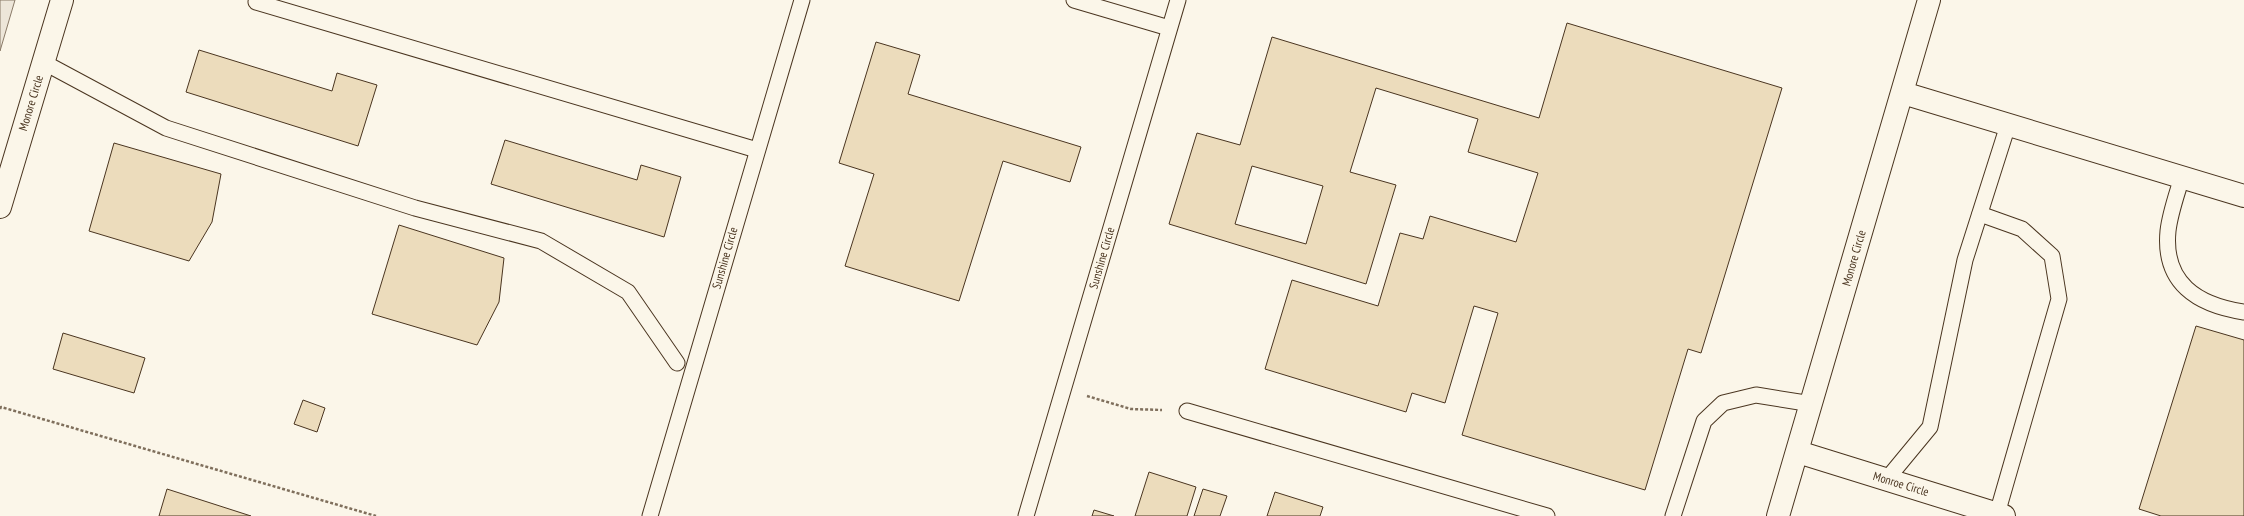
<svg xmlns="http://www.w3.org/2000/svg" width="2244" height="516" font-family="'PT Sans Narrow',sans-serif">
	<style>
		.green { fill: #ede6d9; stroke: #887966 }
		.building { fill: #ecdcbc; stroke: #4a3520; fill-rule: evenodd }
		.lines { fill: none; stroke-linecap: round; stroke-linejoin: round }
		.lane-casing { stroke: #4a3520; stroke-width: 17 }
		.street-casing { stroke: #4a3520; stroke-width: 24 }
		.path { stroke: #7f6f5c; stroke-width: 2.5; stroke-dasharray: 3 2; stroke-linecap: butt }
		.lane { stroke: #fbf6e9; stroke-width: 15 }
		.street { stroke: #fbf6e9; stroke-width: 22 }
		.labels { text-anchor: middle; stroke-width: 3; stroke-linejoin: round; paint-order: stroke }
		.street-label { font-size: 12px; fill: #4a3520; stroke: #fbf6e9 }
	</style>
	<rect width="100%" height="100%" fill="#fbf6e9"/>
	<path class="green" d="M0 0H15L0 51Z"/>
	<g class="building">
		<path d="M1567 23 1782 88 1701 353 1688 349 1645 490 1462 435 1498 313 1474 306 1445 403 1412 393 1406 412 1265 369 1292 280 1378 306 1400 233 1423 239 1430 216 1516 242 1538 173 1468 152 1478 119 1376 88 1350 172 1396 185 1366 284 1169 224 1197 133 1240 145 1272 37 1539 118ZM1252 166 1323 186 1306 244 1235 224Z"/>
		<path d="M876 42 920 55 908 94 1081 147 1070 182 1003 161 959 301 845 266 874 174 839 163Z"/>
		<path d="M199 50 332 91 337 73 377 85 358 146 186 92Z"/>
		<path d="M505 140 637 180 641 165 681 177 664 237 491 184Z"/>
		<path d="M114 143 221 174 212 222 189 261 89 231Z"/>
		<path d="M399 225 504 258 499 302 477 345 372 314Z"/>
		<path d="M2196 326 2244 340V516H2161L2139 509Z"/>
		<path d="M63 333 145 358 134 393 53 369Z"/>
		<path d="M303 400 325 408 317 432 294 424Z"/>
		<path d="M1149 472 1196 487 1187 516H1135Z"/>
		<path d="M167 489 251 516H159Z"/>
		<path d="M1203 489 1227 496 1220 516H1194Z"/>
		<path d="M1275 492 1323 507 1320 516H1267Z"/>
		<path d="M1094 510 1114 516H1092Z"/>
	</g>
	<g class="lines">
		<g class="lane-casing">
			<g id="lane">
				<path d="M1074 0 1169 28"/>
				<path d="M256 2 757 150"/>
				<path d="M43 62 166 128 415 208 541 241 628 292 677 363"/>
				<path d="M2182 177C2177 194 2170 213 2168 231 2163 283 2197 305 2244 312"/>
				<path d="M1980 214 2022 229 2052 256 2059 299 1997 514"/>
				<path d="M1187 411 1547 516"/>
				<path d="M1887 479 1930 427 1965 260 2008 125"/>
				<path d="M650 516 802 0"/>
				<path d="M1026 516 1178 0"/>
				<path d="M1673 516 1704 421 1723 403 1756 395 1812 404"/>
			</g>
		</g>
		<g class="street-casing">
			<g id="street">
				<path d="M1903 93 2244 196"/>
				<path d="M0 207 62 0"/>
				<path d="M1798 452 2004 516"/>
				<path d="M1778 516 1929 0"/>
			</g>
		</g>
		<g class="path">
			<path d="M1087 396 1131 409 1162 410"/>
			<path d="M0 409 1 407 376 516"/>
		</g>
		<use href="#lane" class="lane"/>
		<use href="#street" class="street"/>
	</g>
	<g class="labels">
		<g class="street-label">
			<text transform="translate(31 103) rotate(-73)" y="4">Monore Circle</text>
			<text transform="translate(725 258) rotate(-74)" y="4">Sunshine Circle</text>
			<text transform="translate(1102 258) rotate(-74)" y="4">Sunshine Circle</text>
			<text transform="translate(1854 258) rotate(-74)" y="4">Monore Circle</text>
			<text transform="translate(1901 484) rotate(17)" y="4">Monroe Circle</text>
		</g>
	</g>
</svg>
